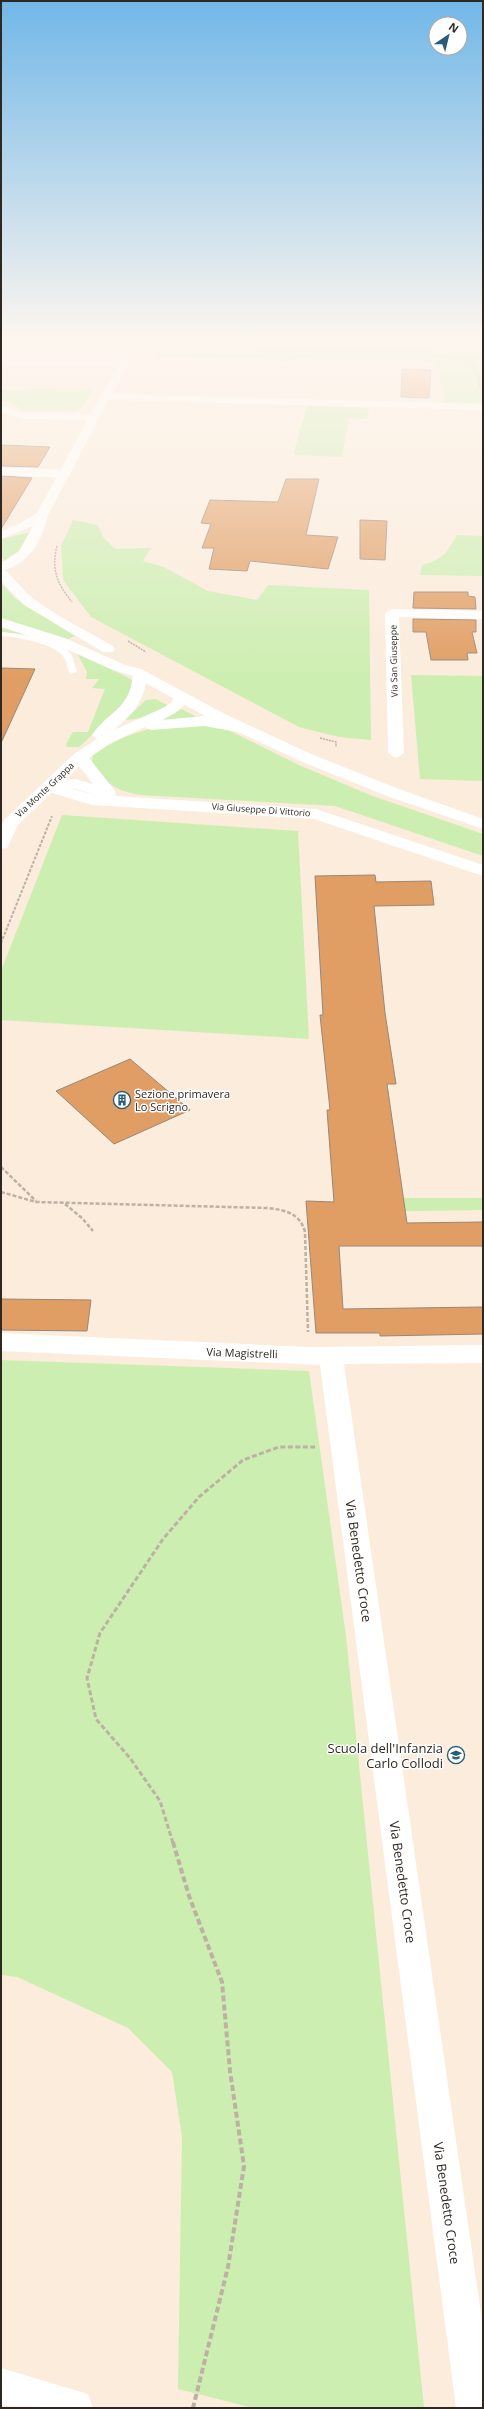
<svg xmlns="http://www.w3.org/2000/svg" width="484" height="2409" font-family="'Open Sans',sans-serif">
	<style>
		.green { fill: #cdeeb1 }
		.building { fill: #e19e64; stroke: #97877a }
		.lines { fill: none; stroke-linecap: round; stroke-linejoin: round }
		.path-far4 { stroke: #bdb1a4; stroke-width: 1.5; stroke-dasharray: 2 1; stroke-linecap: butt }
		.path-far3 { stroke: #bdb1a4; stroke-width: 2; stroke-dasharray: 3 1.5; stroke-linecap: butt }
		.path-far2 { stroke: #bdb1a4; stroke-width: 2.5; stroke-dasharray: 4 2; stroke-linecap: butt }
		.path-far1 { stroke: #bdb1a4; stroke-width: 3; stroke-dasharray: 5 2.5; stroke-linecap: butt }
		.path { stroke: #bdb1a4; stroke-width: 4; stroke-dasharray: 6 3; stroke-linecap: butt }
		.service { fill: #fff; fill-rule: evenodd }
		.minor { fill: #fff; fill-rule: evenodd }
		.tertiary { fill: #fff; fill-rule: evenodd }
		.secondary { fill: #fff; fill-rule: evenodd }
		.labels { text-anchor: middle; stroke-width: 3; stroke-linejoin: round; paint-order: stroke }
		.far-street-label { font-size: 9px; fill: #2e2822; stroke: #fff }
		.poi-label { font-size: 11px; fill: #2e2822; stroke: #fff; text-anchor: start }
		.street-label { font-size: 11px; fill: #2e2822; stroke: #fff }
		.near-street-label { font-size: 13px; fill: #2e2822; stroke: #fff }
		.near-poi-label { font-size: 13px; fill: #2e2822; stroke: #fff; text-anchor: end }
	</style>
	<rect width="100%" height="100%" fill="#fbecdc"/>
	<g class="green">
		<path d="M161 344 483 350V403L445 402 437 362 155 357Z"/>
		<path d="M32 387 94 389 78 411 24 410 1 399 2 390H31Z"/>
		<path d="M307 406 366 408 369 409 367 419 349 418 342 457 293 455Z"/>
		<path d="M73 520 98 525 103 537 115 549 151 548 143 561 164 567 208 591 257 600 268 585 369 590 371 740 339 737 299 727 91 617 63 580 61 546Z"/>
		<path d="M30 532 20 550 5 562 1 554V539Z"/>
		<path d="M457 535 483 536V576L420 575 422 565C443 559 446 554 457 535Z"/>
		<path d="M1 583 15 598 75 636 68 639 1 618Z"/>
		<path d="M1 625 29 633 99 662 132 680 134 687 125 704 79 747H67L66 744 73 732H88L105 689 92 688 99 679H86L87 672 77 653 34 636 1 632Z"/>
		<path d="M411 675 483 676V781L420 779Z"/>
		<path d="M155 699 167 705C157 716 139 719 125 720L146 700Z"/>
		<path d="M181 709 199 718 163 720Z"/>
		<path d="M192 724 226 729 299 765 370 795 483 834V856L335 806 140 795C111 789 109 785 92 762L93 755C128 731 151 727 192 724Z"/>
		<path d="M62 815 298 831 309 1039 1 1020V971Z"/>
		<path d="M355 1198H483V1210L355 1212Z"/>
		<path d="M1 1360 309 1371 346 1636 424 2408H253L178 2389 182 2137 172 2072 128 2028 17 1977 1 1975Z"/>
	</g>
	<g class="building">
		<path d="M402 369 431 370 429 398 401 397Z"/>
		<path d="M1 445 50 447 38 467 1 466Z"/>
		<path d="M1 476 32 478 1 529Z"/>
		<path d="M286 479H319L306 535 338 537 328 569 250 561 247 571 209 569 214 548H202L211 524 201 523 210 500 278 502Z"/>
		<path d="M360 520 387 521 385 560 360 559Z"/>
		<path d="M414 592H468V596L475 597 476 609 413 608Z"/>
		<path d="M413 619 476 620V632H472L477 653H467L468 660H431L426 632H413Z"/>
		<path d="M1 668 35 669 1 743Z"/>
		<path d="M375 875 376 882 431 881 434 905 374 906 385 1013 396 1084H387L407 1223 483 1222V1246H339L343 1309 483 1307V1334L380 1336V1333H316L306 1201 334 1202 327 1110H330L320 1015H323L315 876Z"/>
		<path d="M130 1059 190 1110 114 1144 56 1091Z"/>
		<path d="M1 1299 91 1300 87 1331 1 1330Z"/>
	</g>
	<g class="lines">
		<g class="path-far4">
			<path d="M163 340 160 346 325 349"/>
			<path d="M470 359 478 374 480 388"/>
			<path d="M282 361C353 343 412 357 483 359"/>
			<path d="M57 546C51 569 57 584 72 602"/>
			<path d="M128 641 146 652"/>
			<path d="M320 738 336 742V747"/>
		</g>
		<path class="path-far3" d="M1 943 52 816"/>
		<g class="path-far2">
			<path d="M1 1167 36 1201"/>
			<path d="M1 1192 36 1202 267 1208C285 1210 300 1213 305 1232L308 1332"/>
			<path d="M65 1204 82 1218 93 1231"/>
		</g>
		<path class="path-far1" d="M173 1843 160 1801 130 1758 96 1719 87 1678 100 1633 163 1539 199 1497 243 1460 279 1447H315"/>
		<path class="path" d="M173 1842 189 1896 222 1982 230 2071 244 2166 228 2267 193 2408"/>
		<path class="service" d="M1 632C18 633 60 640 71 654 74 659 75 667 77 672L70 674C67 669 67 661 63 656 52 643 17 637 1 636Z"/>
		<g class="minor">
			<path d="M1 360H123L128 363 123 366H1Z"/>
			<path d="M1 405 23 413 94 414 99 417 94 420 21 419 1 412Z"/>
			<path d="M1 467 64 470 70 474 64 478 1 475Z"/>
			<path d="M392 609 483 611V619L399 617 404 753 396 758 388 753 385 613Z"/>
			<path d="M80 752 86 754 115 791 116 796 316 809 483 865V876L314 819 92 805 52 793 44 784 46 781 76 779 93 784 72 757ZM71 789H75L98 795Z"/>
			<path d="M1 1333 309 1347 483 1345V1363L344 1364 483 2328V2408H456L320 1365 1 1351Z"/>
		</g>
		<g class="tertiary">
			<path d="M131 340H141L112 394 483 404V410L109 400 48 515C42 542 29 564 1 571V563L19 551 33 526 1 539V531L19 524 37 513Z"/>
			<path d="M140 670 147 674C146 699 133 714 114 730L165 707 172 702 175 694 180 693 187 697 186 704 175 713 162 720 204 716 243 724 246 727 238 732 204 726 151 730 145 727 109 744 86 760 18 825 7 848 1 849V826L5 819 74 754 97 739 92 735C109 710 130 710 133 674Z"/>
			<path d="M1 2368 88 2394 93 2408 1 2406Z"/>
		</g>
		<g class="secondary">
			<path d="M1 568C8 570 25 593 34 599 58 617 87 631 113 646L115 649 113 652H103L24 605 1 581Z"/>
			<path d="M1 618 67 639 125 665 141 669 225 714 311 754 399 789 483 819V829L387 796 300 761 214 721 131 675 115 671 57 645 1 627Z"/>
		</g>
	</g>
	<linearGradient id="sky" x2="0" y2="1"><stop stop-color="#71b7e8"/><stop offset="0.5" stop-color="#fdf6ef"/><stop offset="1" stop-color="#fdf6ef" stop-opacity="0"/></linearGradient>
	<rect width="484" height="677" fill="url(#sky)"/>
	<defs>
		<g id="building-ring" transform="scale(0.9)"><circle r="9.5" fill="#fff" stroke="#275d78" stroke-width="1.5"/><path d="M-4-6H4V6H1V3H-1V6H-4ZM-2.5-4.3h1.7v1.8h-1.7ZM.8-4.3h1.7v1.8H.8ZM-2.5-1h1.7V.8h-1.7ZM.8-1h1.7V.8H.8Z" fill="#275d78"/></g>
		<g id="school-ring" transform="scale(0.9)"><circle r="9.5" fill="#fff" stroke="#275d78" stroke-width="1.5"/><path d="M0-5L7-2L0 1L-7-2ZM-4 1L0 2.5L4 1V4Q0 6-4 4Z" fill="#275d78"/></g>
	</defs>
	<g fill-rule="evenodd">
		<use href="#building-ring" x="122" y="1100"/>
		<use href="#school-ring" x="456" y="1755"/>
	</g>
	<g class="labels">
		<g class="far-street-label">
			<text transform="translate(394 661) rotate(-91)" y="3">Via San Giuseppe</text>
			<text transform="translate(45 790) rotate(-43)" y="3">Via Monte Grappa</text>
			<text transform="translate(261 810) rotate(4)" y="3">Via Giuseppe Di Vittorio</text>
		</g>
		<g class="poi-label">
			<text x="135" y="1098">Sezione primavera<tspan x="135" dy="13">Lo Scrigno</tspan></text>
		</g>
		<g class="street-label">
			<text transform="translate(242 1353) rotate(2)" y="4">Via Magistrelli</text>
		</g>
		<g class="near-street-label">
			<text transform="translate(359 1561) rotate(82)" y="5">Via Benedetto Croce</text>
			<text transform="translate(403 1882) rotate(82)" y="5">Via Benedetto Croce</text>
			<text transform="translate(447 2203) rotate(82)" y="5">Via Benedetto Croce</text>
		</g>
		<g class="near-poi-label">
			<text x="443" y="1753">Scuola dell'Infanzia<tspan x="443" dy="15">Carlo Collodi</tspan></text>
		</g>
	</g>
	<rect width="484" height="2409" fill="none" stroke="#2e2822" stroke-width="4"/>
	<g transform="translate(448 36) rotate(35)"><circle r="19" fill="#ffffff" stroke="#aba9a7"/>
	<path d="M0-3L7 15L0 10L-7 15Z" fill="#275d78"/>
	<text y="-6" font-size="11" font-weight="bold" text-anchor="middle" fill="#2e2822">N</text>
	</g>
</svg>
